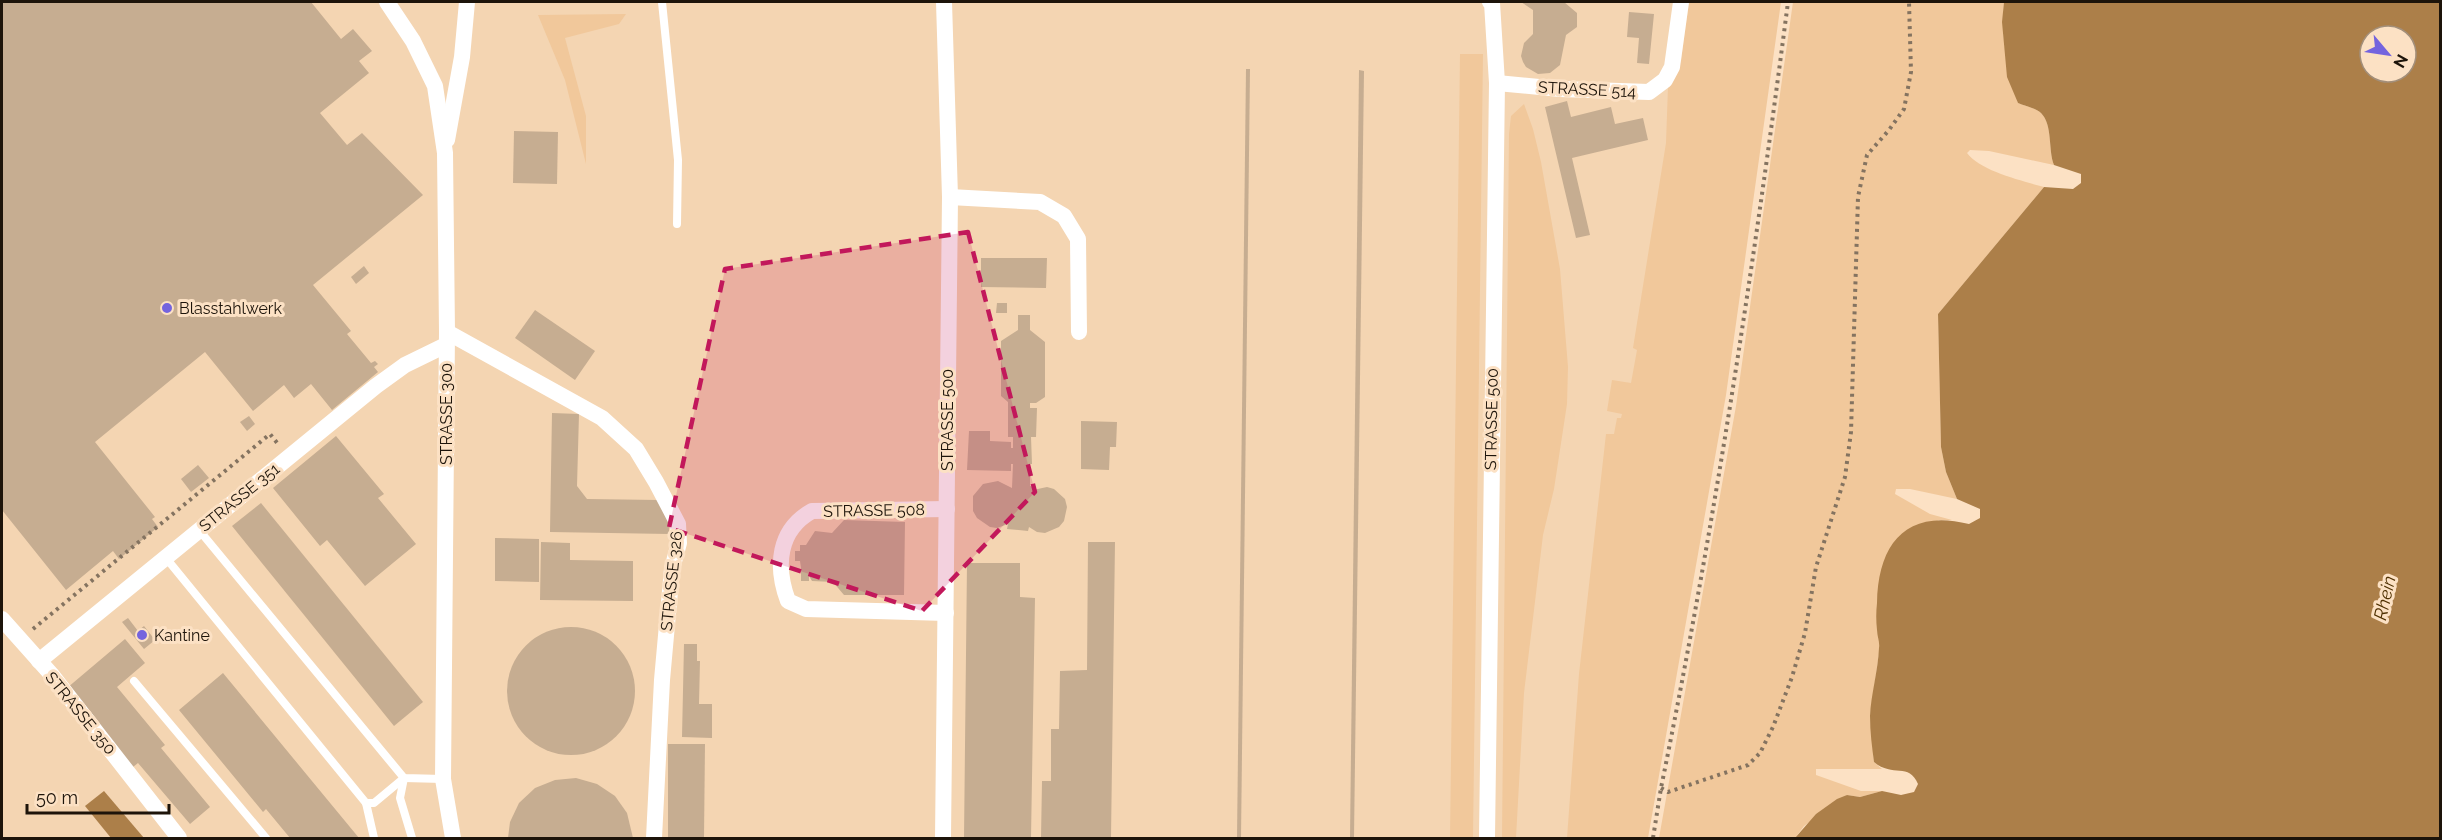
<svg xmlns="http://www.w3.org/2000/svg" width="2442" height="840" font-family="Raleway,sans-serif">
	<style>
		.built { fill: #f4d5b2 }
		.green { fill: #f1c89b }
		.water { fill: #ac7f49; fill-rule: evenodd }
		.building { fill: #c6ad91 }
		.lines { fill: none; stroke-linecap: round; stroke-linejoin: round }
		.path { stroke: #847360; stroke-width: 4; stroke-dasharray: 3 4.5; stroke-linecap: butt }
		.lane { stroke: #fff; stroke-width: 8 }
		.street { stroke: #fff; stroke-width: 16 }
		.marked { fill: #c2185b; fill-opacity: 0.2; stroke: #c2185b; stroke-width: 4.5; stroke-dasharray: 12 8; stroke-linejoin: round }
		.poi-dot { fill: #7464de; stroke: #fce1c4; stroke-width: 2 }
		.labels { text-anchor: middle; stroke-width: 6; stroke-linejoin: round; paint-order: stroke }
		.street-label { font-size: 16px; fill: #1d140a; stroke: #fce1c4 }
		.poi-label { font-size: 16px; fill: #1d140a; stroke: #fce1c4; text-anchor: start }
		.water-label { font-size: 18px; font-style: italic; fill: #4f3001; stroke: #fce1c4 }
	</style>
	<rect width="100%" height="100%" fill="#fce1c4"/>
	<path class="built" d="M2 2H1692L1576 838H2Z"/>
	<g class="green">
		<path d="M1689 2H1781L1726 395 1648 838H1567L1579 674 1606 434H1614L1617 418H1621L1622 414 1607 411 1612 380 1631 383 1637 350 1633 348 1666 143 1668 87 1681 61Z"/>
		<path d="M1793 2H2004C2000 39 2008 68 2018 103 2025 106 2036 108 2041 113 2053 125 2048 150 2054 165L1989 151 1970 150 1967 153C1980 171 2023 181 2044 187L1938 314 1941 447 1946 472 1957 499 1910 489H1896L1895 494 1930 514 1952 520H1938L1877 630 1880 646 1870 716 1874 762 1882 769H1816V775L1861 791H1882L1860 797 1847 795 1804 826 1795 838H1659L1736 406Z"/>
		<path d="M626 14 619 24 565 38 586 116V164L565 80 538 15Z"/>
		<path d="M1460 54H1483L1473 838H1450Z"/>
		<path d="M1524 104 1533 129 1541 162 1560 269 1568 367 1567 404 1554 489 1543 535 1524 693 1516 838H1502L1509 134 1511 116Z"/>
	</g>
	<g class="water">
		<path d="M2004 2H2440V838H1795L1816 814 1837 799 1847 795 1860 797 1882 791 1901 795 1914 792 1918 784C1909 762 1893 778 1874 762 1872 747 1870 732 1870 716 1871 694 1878 671 1879 648 1880 642 1877 636 1877 630 1876 621 1876 612 1877 603 1878 544 1906 508 1969 524L1980 518V509L1957 499 1946 472 1941 447 1938 314 2044 187 2073 189 2081 183V174L2054 165C2048 150 2053 125 2041 113 2036 108 2025 106 2018 103L2007 77 2002 22ZM2370 36H2406V72H2370Z"/>
		<path d="M104 791 144 838H111L85 806Z"/>
	</g>
	<g class="building">
		<path d="M2 2H311L341 39 353 29 372 51 359 61 369 73 320 113 347 145 362 133 423 195 313 285 351 331 347 334 371 363 375 361 378 364 374 367 378 372 332 410 311 384 294 398 284 385 253 411 205 352 95 442 155 517 152 519 158 527 119 559 113 551 66 590 2 510Z"/>
		<path d="M1521 2H1564L1577 13V27L1566 35 1560 65 1550 73 1538 74 1526 67 1523 62 1521 56 1524 43 1533 34V10Z"/>
		<path d="M1629 12 1654 14 1649 64 1637 63 1639 38 1627 37Z"/>
		<path d="M1246 69H1250L1241 838H1237Z"/>
		<path d="M1359 70 1364 71 1354 838H1350Z"/>
		<path d="M1567 101 1571 117 1611 107 1615 124 1643 118 1648 140 1572 158 1590 235 1576 238 1545 107Z"/>
		<path d="M514 131 558 132 557 184 513 183Z"/>
		<path d="M981 258H1047L1046 288 981 287Z"/>
		<path d="M364 266 369 273 356 284 351 277Z"/>
		<path d="M997 303H1007V313H996Z"/>
		<path d="M535 310 595 351 575 380 515 338Z"/>
		<path d="M1018 315H1030V330L1045 342V397L1036 403H1030V408H1037L1036 437H1031L1032 464H1030V486L1034 487 1033 490 1047 487 1054 489 1065 499 1067 507 1064 521 1059 527 1045 533 1037 532 1029 527 1028 531 1007 529 1008 524 997 528 990 527 977 518 973 511V496L983 484 998 481 1012 488 1013 464H1011V471L967 470 969 431H990V441L1011 442V448H1013V437H1008V402L1001 396V341L1018 330Z"/>
		<path d="M552 413 579 414 577 486 587 499 658 500 669 519V534L550 532Z"/>
		<path d="M249 416 255 424 247 431 240 422Z"/>
		<path d="M1081 421 1117 422 1116 447H1110L1109 470 1081 469Z"/>
		<path d="M336 436 384 494 378 498 416 544 365 586 327 540 320 546 273 488Z"/>
		<path d="M198 465 209 478 191 492 181 479Z"/>
		<path d="M261 503 423 702 394 726 232 526Z"/>
		<path d="M844 520 905 522 904 595H844L833 582 812 581 809 576V581H801V568L800 561H795V551H800V545H806L815 531 832 533Z"/>
		<path d="M495 538 539 539V582L495 581Z"/>
		<path d="M541 542 570 543V560L633 561V601L540 600Z"/>
		<path d="M1088 542H1115L1111 838H1041L1042 781H1051V729H1059L1060 671 1087 670Z"/>
		<path d="M967 563H1020V597L1035 598 1031 838H964Z"/>
		<path d="M128 618 138 631 144 626 155 640 144 649 122 622Z"/>
		<circle cx="571" cy="691" r="64"/>
		<path d="M125 639 145 663 117 687 165 745 161 748 210 807 190 824 138 763 133 767 67 688Z"/>
		<path d="M684 644H697V661H700L699 704H712V738L682 737Z"/>
		<path d="M223 673 307 775 359 838H290L266 809 263 812 179 710Z"/>
		<path d="M668 744H705L704 838H668Z"/>
		<path d="M576 778 597 784 615 796 627 813 633 838H508L510 822 519 803 535 788 555 780Z"/>
	</g>
	<g class="lines">
		<g class="path">
			<path d="M33 629 270 434 278 444"/>
			<path d="M1661 788 1668 792 1748 765 1760 753 1773 727 1792 677 1805 633 1816 567 1845 477 1851 432 1858 197 1867 155 1889 130 1904 109 1911 72 1909 2"/>
			<path d="M1653 838 1661 788C1714 528 1754 265 1788 2"/>
		</g>
		<g class="lane">
			<path d="M662 2 678 160 677 224"/>
			<path d="M199 530 404 778 443 779"/>
			<path d="M166 558 366 803H374L404 778"/>
			<path d="M134 681 266 838"/>
			<path d="M404 778 400 798 412 838"/>
			<path d="M366 803 374 838"/>
		</g>
		<g class="street">
			<path d="M387 2 413 41 435 86 445 153 447 332 443 779 453 838"/>
			<path d="M1497 83 1560 89 1649 92 1665 80 1672 67 1681 2"/>
			<path d="M447 140 462 57 467 2"/>
			<path d="M950 197 1040 202 1064 216 1078 239 1079 332"/>
			<path d="M447 332 602 418 636 449 656 482 678 524 679 543 672 569 662 680 654 838"/>
			<path d="M946 613 806 609 788 601C775 566 778 530 812 511L947 509"/>
			<path d="M2 619 51 674 179 838"/>
			<path d="M39 661 376 386 405 365 446 345"/>
			<path d="M943 838 950 197 944 2"/>
			<path d="M1487 838 1497 83 1492 3 1490 2"/>
		</g>
	</g>
	<path class="marked" d="M968 232 1035 492 922 611 669 528 725 269Z"/>
	<g class="poi-dot">
		<circle cx="167" cy="308" r="6"/>
		<circle cx="142" cy="635" r="6"/>
	</g>
	<g class="labels">
		<g class="street-label">
			<text transform="translate(1587 89) rotate(3)" y="6">STRASSE 514</text>
			<text transform="translate(446 414) rotate(-90)" y="6">STRASSE 300</text>
			<text transform="translate(1491 419) rotate(-89)" y="6">STRASSE 500</text>
			<text transform="translate(947 420) rotate(-90)" y="6">STRASSE 500</text>
			<text transform="translate(239 497) rotate(-39)" y="6">STRASSE 351</text>
			<text transform="translate(874 510) rotate(-1)" y="6">STRASSE 508</text>
			<text transform="translate(671 581) rotate(-84)" y="6">STRASSE 326</text>
			<text transform="translate(81 713) rotate(51)" y="6">STRASSE 350</text>
		</g>
		<g class="poi-label">
			<text x="179" y="314">Blasstahlwerk</text>
			<text x="154" y="641">Kantine</text>
		</g>
		<g class="water-label">
			<text transform="translate(2385 598) rotate(-77)" y="6">Rhein</text>
		</g>
	</g>
	<rect width="2442" height="840" fill="none" stroke="#1d140a" stroke-width="6"/>
	<g transform="translate(2388 54) rotate(119)"><circle r="28" fill="#fce1c4" stroke="#a38f7a" stroke-width="1.5"/>
	<path d="M0-4.5L10 22L0 15L-10 22Z" fill="#7464de"/>
	<text y="-9" font-size="16" font-weight="bold" text-anchor="middle" fill="#1d140a">N</text>
	</g>
	<path d="M27 804v9h142v-9" fill="none" stroke="#1d140a" stroke-width="3"/>
	<text x="36" y="804" font-size="18" fill="#1d140a" stroke="#fce1c4" stroke-width="4.5" paint-order="stroke">50 m</text>
</svg>
